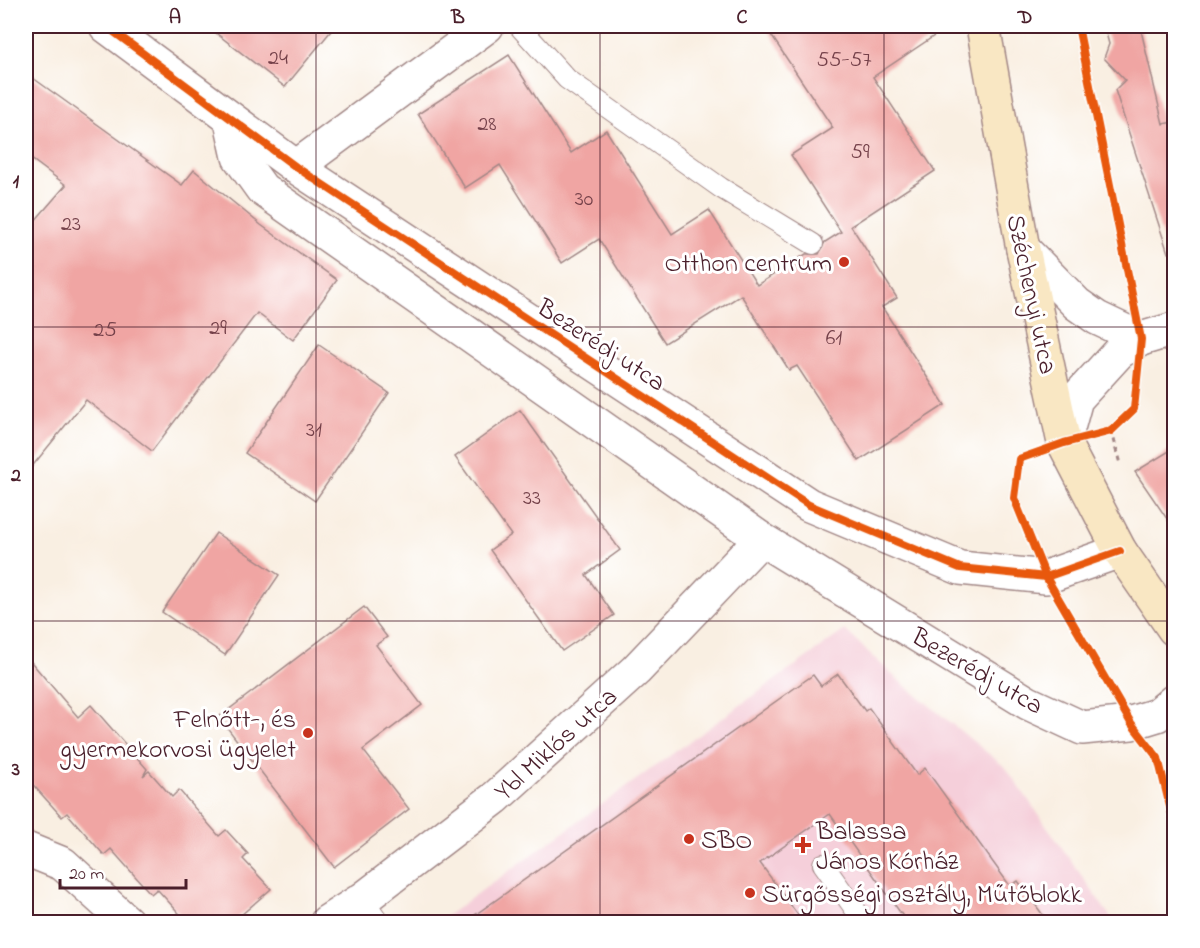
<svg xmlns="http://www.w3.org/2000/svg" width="1200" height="948" font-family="'Indie Flower',sans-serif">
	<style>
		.built { fill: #f5cfda }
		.building { fill: #f0a5a3 }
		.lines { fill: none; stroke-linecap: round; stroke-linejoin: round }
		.lane-casing { stroke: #a28786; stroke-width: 22 }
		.street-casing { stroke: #a28786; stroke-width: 36 }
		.secondary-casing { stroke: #a28786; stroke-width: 36 }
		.path { stroke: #a28786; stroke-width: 4; stroke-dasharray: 4.5 4.5; stroke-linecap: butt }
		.lane { stroke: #fff; stroke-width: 20 }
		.street { stroke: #fff; stroke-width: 33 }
		.secondary { stroke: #f9e7c3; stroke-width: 33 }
		.cycleway-casing { stroke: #fff; stroke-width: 11 }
		.cycleway { stroke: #e8590c; stroke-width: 8 }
		.grid { fill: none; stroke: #4a1f2b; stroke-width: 1.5; stroke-opacity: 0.55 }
		.poi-dot { fill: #c8321e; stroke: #fff; stroke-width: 2 }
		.labels { text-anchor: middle; stroke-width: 6; stroke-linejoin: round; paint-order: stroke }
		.number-label { font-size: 22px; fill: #744049 }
		.poi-label { font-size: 26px; fill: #4a1f2b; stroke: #fff; text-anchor: start }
		.street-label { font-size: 26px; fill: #4a1f2b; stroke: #fff }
		.neatline { fill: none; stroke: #4a1f2b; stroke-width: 2 }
		.grid-label { font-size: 20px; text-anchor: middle; font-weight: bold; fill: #4a1f2b }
	</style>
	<rect width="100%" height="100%" fill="#fff"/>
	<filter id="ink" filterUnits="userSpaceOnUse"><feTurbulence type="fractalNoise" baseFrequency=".0167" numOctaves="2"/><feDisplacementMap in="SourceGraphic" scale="12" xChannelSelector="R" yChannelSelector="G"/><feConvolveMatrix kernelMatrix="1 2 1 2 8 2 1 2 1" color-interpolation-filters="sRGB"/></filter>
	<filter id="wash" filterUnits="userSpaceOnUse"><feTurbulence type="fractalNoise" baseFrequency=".008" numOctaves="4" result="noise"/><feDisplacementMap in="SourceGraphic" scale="24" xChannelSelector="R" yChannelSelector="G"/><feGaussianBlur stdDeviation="1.35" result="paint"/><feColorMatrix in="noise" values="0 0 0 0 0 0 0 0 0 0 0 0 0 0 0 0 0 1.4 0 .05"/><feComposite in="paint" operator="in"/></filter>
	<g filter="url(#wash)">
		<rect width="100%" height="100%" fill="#f9efe2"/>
		<path class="built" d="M845 630 897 679 1006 768 1114 922H438Z"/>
		<g id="blocks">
			<g class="building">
				<path d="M207 26H335L285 87Z"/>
				<path d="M765 26H949L873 77 935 171 851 226 897 298 882 307 945 405 859 461 797 366 789 370 741 295 665 343 599 239 562 263 500 165 465 188 418 114 509 55 571 153 606 130 672 234 709 210 757 285 806 254H819L825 242 841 232 791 155 833 128Z"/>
				<path d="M1104 26H1140L1163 124 1174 122V252L1168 253 1115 90 1125 80 1104 58 1109 44Z"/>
				<path d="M26 73 182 185 194 170 261 225 337 280 293 340 257 313 152 451 86 400 26 474V231L66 185 26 155Z"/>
				<path d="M319 345 389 393 315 501 245 453Z"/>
				<path d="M520 410 620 550 586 575 614 615 562 651 490 550 511 535 455 457Z"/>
				<path d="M1174 448V529L1135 472Z"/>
				<path d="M216 533 279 575 225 655 162 612Z"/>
				<path d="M364 607 387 637 376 645 422 705 363 750 409 809 334 867 219 717Z"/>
				<path d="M26 656 78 717 91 705 147 769 143 776 149 771 172 797 179 790 219 836 226 830 248 854 243 859 271 889 233 922H187L157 889 151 894 111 849 104 855 67 813 62 817 26 777Z"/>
				<path d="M838 674 865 711 869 708 917 775 925 768 1010 886 1018 881 1048 922H907L830 814 760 863 803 922H465L813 675 821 686Z"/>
			</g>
		</g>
	</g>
	<g filter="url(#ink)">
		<use href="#blocks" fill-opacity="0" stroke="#a28786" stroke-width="1.5"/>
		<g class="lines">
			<g class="lane-casing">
				<g id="lane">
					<path d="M519 26 567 79 721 188 813 244"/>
					<path d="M823 864 864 922"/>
					<path d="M363 899 379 922"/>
				</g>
			</g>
			<g class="street-casing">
				<g id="street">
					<path d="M106 26 296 167 809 505 960 568 1046 577 1120 551"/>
					<path d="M231 121 239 157 262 189 761 539 1028 703 1082 728 1131 723 1157 715 1174 701"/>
					<path d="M296 167 487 26"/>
					<path d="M1023 249 1077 304 1097 318 1141 339"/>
					<path d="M1064 443 1076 399 1119 352 1141 339 1174 329"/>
					<path d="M26 849 63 864 127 922"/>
					<path d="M327 922 363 899 495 798 636 670 761 539"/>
				</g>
			</g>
			<g class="secondary-casing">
				<path id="secondary" d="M983 26 1023 249 1064 443 1120 551 1174 629"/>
			</g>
			<path class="path" d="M1111 431 1120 462"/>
			<use href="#lane" class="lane"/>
			<use href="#street" class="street"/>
			<use href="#secondary" class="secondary"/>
			<g class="cycleway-casing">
				<g id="cycleway">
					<path d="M106 26 296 167 809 505 960 568 1046 577 1120 551"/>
					<path d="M1078 26 1141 339 1134 409 1111 431 1064 443 1019 459 1014 498 1046 577 1131 723 1158 758 1174 823"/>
				</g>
			</g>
			<use href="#cycleway" class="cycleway"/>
		</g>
	</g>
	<path class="grid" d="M316 26V922M600 26V922M884 26V922M26 327H1174M26 621H1174"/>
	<g class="poi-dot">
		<circle cx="844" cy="262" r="6"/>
		<circle cx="308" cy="733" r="6"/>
		<circle cx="689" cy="839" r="6"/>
		<path d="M800 836h6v6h6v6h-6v6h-6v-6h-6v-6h6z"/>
		<circle cx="750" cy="893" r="6"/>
	</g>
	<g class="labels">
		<g class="number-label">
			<text x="278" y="64">24</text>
			<text x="844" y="66">55-57</text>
			<text x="487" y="130">28</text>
			<text x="860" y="158">59</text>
			<text x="584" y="205">30</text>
			<text x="71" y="230">23</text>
			<text x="218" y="334">29</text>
			<text x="105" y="336">25</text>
			<text x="834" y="344">61</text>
			<text x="314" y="436">31</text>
			<text x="532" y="504">33</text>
		</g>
		<g class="poi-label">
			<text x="832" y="271" text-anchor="end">Otthon centrum</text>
			<text x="296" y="727" text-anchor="end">Felnőtt-, és<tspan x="296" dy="30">gyermekorvosi ügyelet</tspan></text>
			<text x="816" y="839">Balassa<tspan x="816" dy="30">János Kórház</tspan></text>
			<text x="701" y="848">SBO</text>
			<text x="762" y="902">Sürgősségi osztály, Műtőblokk</text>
		</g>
		<g class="street-label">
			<text transform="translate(1033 294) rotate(78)" y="9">Széchenyi utca</text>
			<text transform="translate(602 344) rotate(33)" y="9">Bezerédj utca</text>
			<text transform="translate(978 670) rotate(30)" y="9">Bezerédj utca</text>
			<text transform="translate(555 743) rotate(-42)" y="9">Ybl Miklós utca</text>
		</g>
	</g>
	<rect width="1200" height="948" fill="none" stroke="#fff" stroke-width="66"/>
	<path d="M60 879v9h126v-9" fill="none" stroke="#4a1f2b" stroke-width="3"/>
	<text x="69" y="879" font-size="18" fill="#4a1f2b" stroke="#ffffff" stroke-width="4.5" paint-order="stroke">20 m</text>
	<rect x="33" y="33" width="1134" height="882" class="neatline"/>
	<g class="grid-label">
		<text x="175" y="23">A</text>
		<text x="458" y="23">B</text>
		<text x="742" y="23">C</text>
		<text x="1025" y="23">D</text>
		<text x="16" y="187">1</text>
		<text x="16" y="481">2</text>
		<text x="16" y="775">3</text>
	</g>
</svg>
